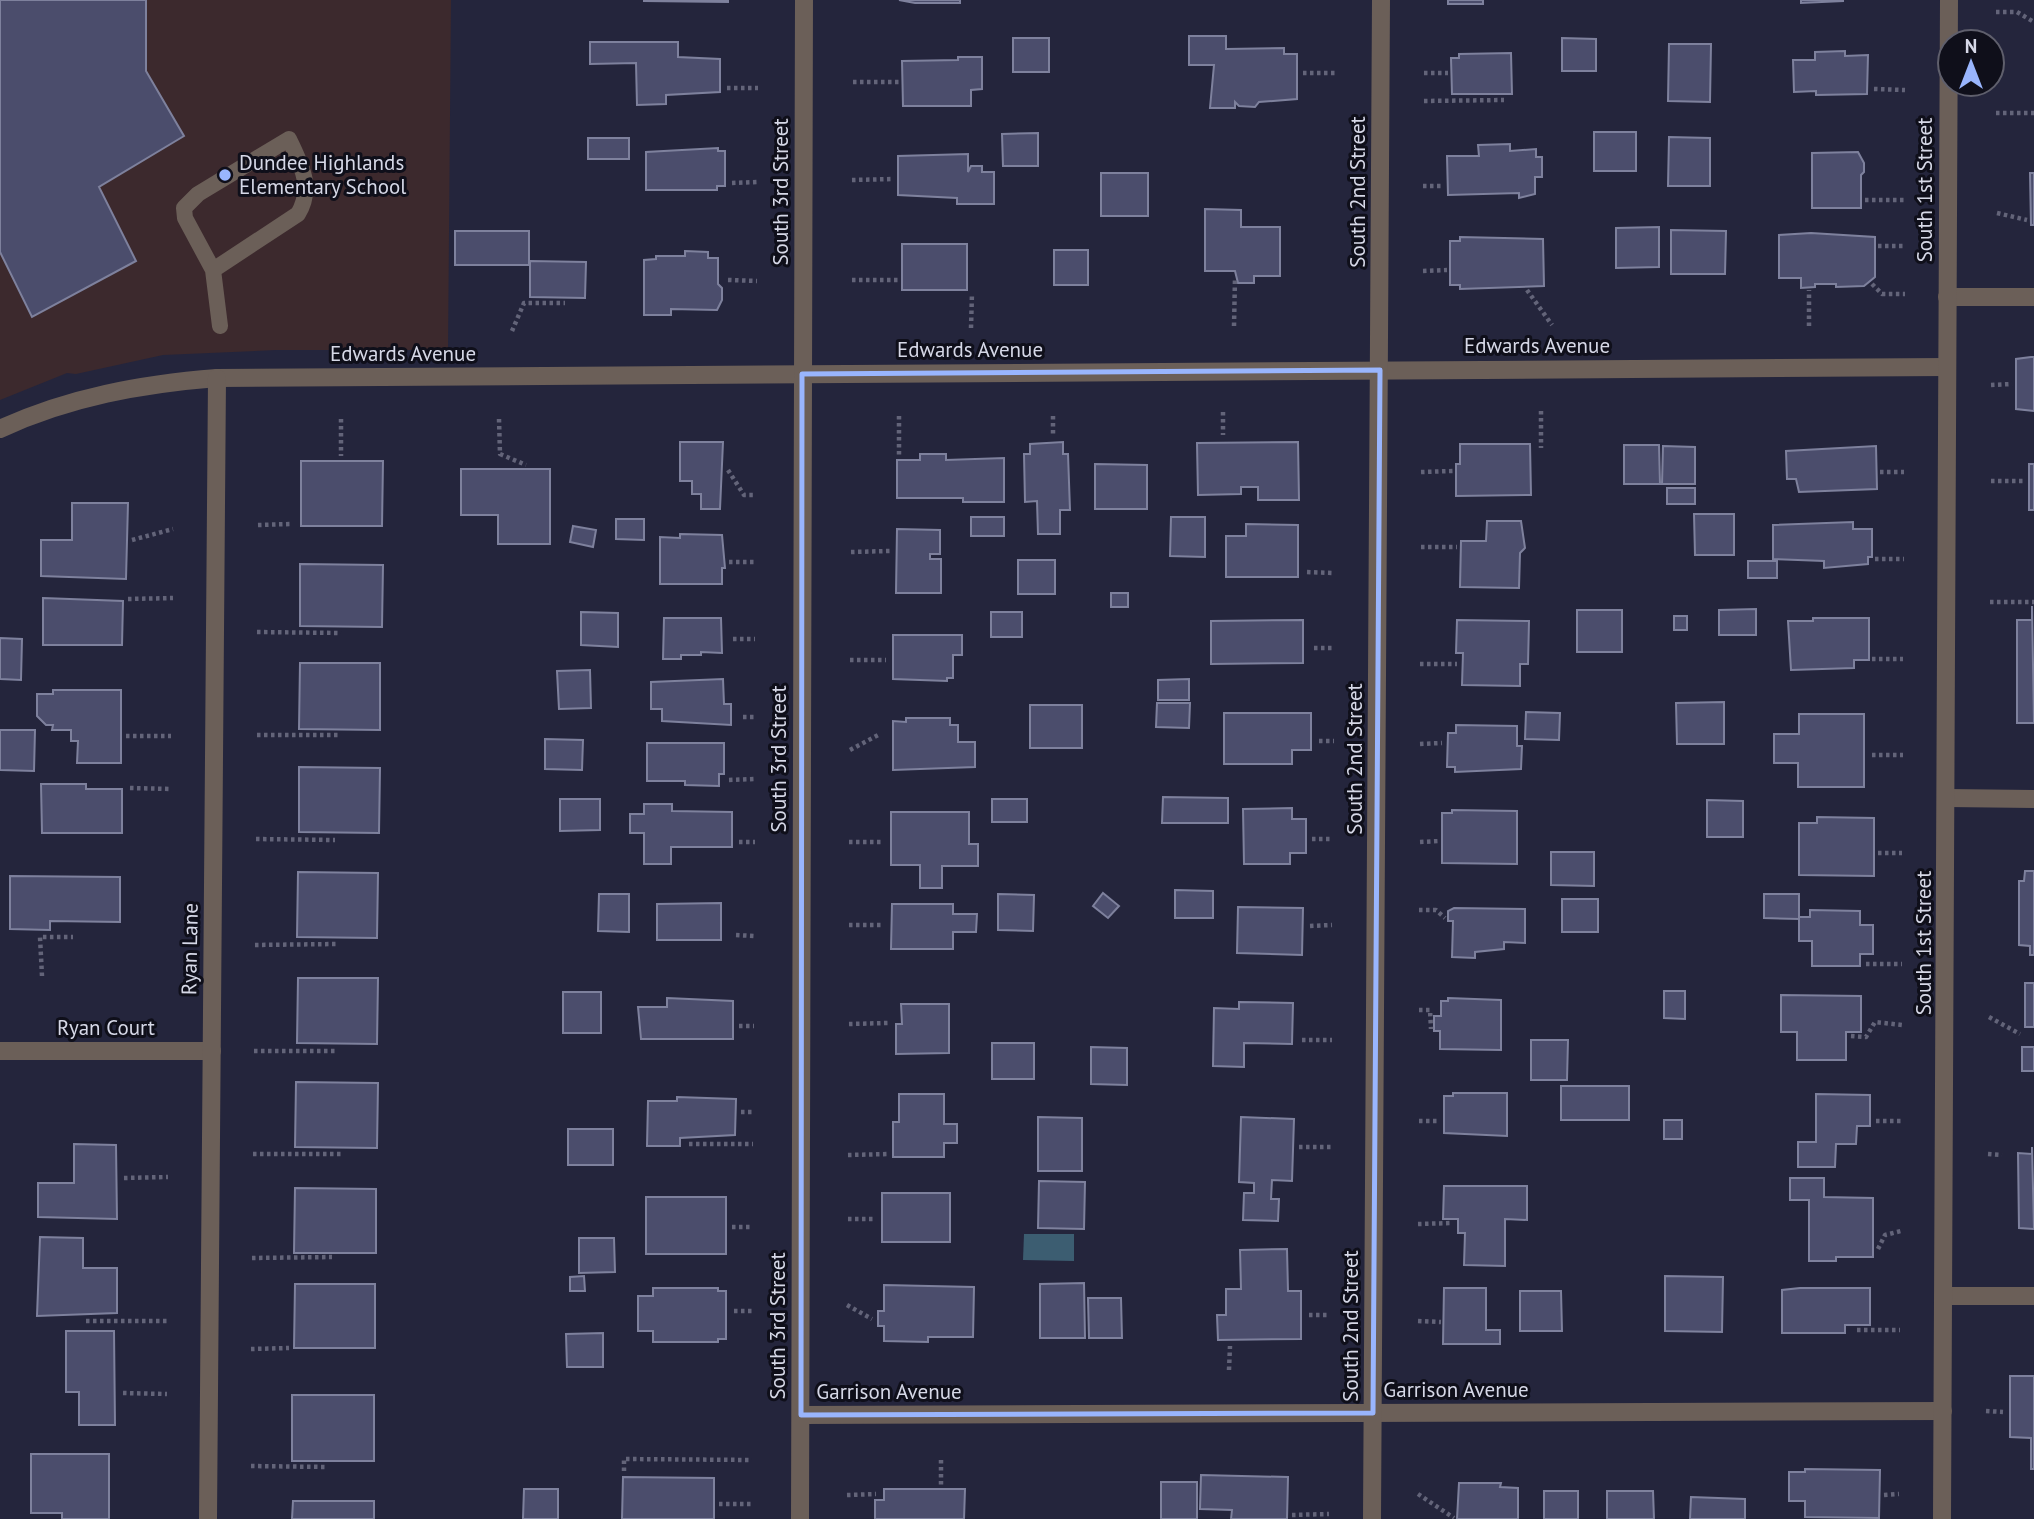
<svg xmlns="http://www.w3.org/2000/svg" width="2034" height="1519" font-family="'PT Sans',sans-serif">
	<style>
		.education { fill: #3c292d }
		.water { fill: #3c5d71 }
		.building { fill: #4b4d6c; stroke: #7e819d; stroke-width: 2 }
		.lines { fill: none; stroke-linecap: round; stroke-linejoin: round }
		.path { stroke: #636479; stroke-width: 4.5; stroke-dasharray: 3.5 3.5; stroke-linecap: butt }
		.lane { stroke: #6b5f58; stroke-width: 16 }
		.street { stroke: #6b5f58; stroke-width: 18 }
		.marked { fill: none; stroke: #99b5fd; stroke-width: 5; stroke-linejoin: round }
		.poi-dot { fill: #99b5fd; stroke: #0f0f1a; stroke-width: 2.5 }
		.labels { text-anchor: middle; stroke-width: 6; stroke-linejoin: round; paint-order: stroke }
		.poi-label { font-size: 21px; fill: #d6d8e7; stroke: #0f0f1a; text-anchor: start }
		.street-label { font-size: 21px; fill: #d6d8e7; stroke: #0f0f1a }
	</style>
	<rect width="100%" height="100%" fill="#24253c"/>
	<path class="education" d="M0 0H451L448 350H276L163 355 76 374 67 373 0 400Z"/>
	<path class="water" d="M1024 1234H1074V1261L1023 1260Z"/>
	<g class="building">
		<path d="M0 0H146V71L184 136 99 187 136 261 32 317 0 252Z"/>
		<path d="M644 0H728V2L644 1Z"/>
		<path d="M960 0V3H915L899 0Z"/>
		<rect x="1448" y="0" width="35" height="4"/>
		<path d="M1801 0H1843V1L1801 3Z"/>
		<path d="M1189 36H1226V49L1284 48V54H1297V99L1259 102 1255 107 1239 106 1235 102V108H1210L1214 65H1189Z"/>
		<rect x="1013" y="38" width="36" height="34"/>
		<path d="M1562 38 1596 39V71H1562Z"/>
		<path d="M590 42H678V57L720 59V92L666 95V104L637 105 636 63 590 64Z"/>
		<path d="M1669 44H1711L1710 102 1668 101Z"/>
		<path d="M1845 51V56L1868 55 1867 94 1816 95V91L1794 92 1793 60H1815V52Z"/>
		<path d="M1511 53 1512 94H1452L1451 58H1459V54Z"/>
		<path d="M958 57H982V89L971 90V106H903L902 61 958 60Z"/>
		<rect x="1594" y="132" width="42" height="39"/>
		<path d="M1038 133V166H1003L1002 134Z"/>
		<path d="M1669 137 1710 138V186H1668Z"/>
		<rect x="588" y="138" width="41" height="21"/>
		<path d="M1510 144V151L1536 149V157H1542V177H1535V194L1519 198V193L1448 195 1447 156H1479L1478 145Z"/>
		<path d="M718 148V151H725V186H717V190H646V152Z"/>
		<path d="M1858 152 1864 163V172L1861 175V208H1812V153Z"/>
		<path d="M968 154V172L971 166H982V172H994V204H957V198L898 195V156Z"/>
		<rect x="1101" y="173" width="47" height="43"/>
		<path d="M2030 173H2034V225H2031Z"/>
		<path d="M1205 209 1241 210V227H1280V276H1254V283H1238L1235 271H1205Z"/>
		<path d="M1659 227V267L1616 268V228Z"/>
		<path d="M1671 230 1726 231 1725 274H1671Z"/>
		<rect x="455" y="231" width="74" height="34"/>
		<path d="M1811 233 1875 237V277L1864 286 1836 287V284H1815V287L1801 288V278H1779V235Z"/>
		<path d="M1460 237 1543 239 1544 286 1460 289V285H1450V241H1460Z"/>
		<rect x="902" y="244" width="65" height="46"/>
		<rect x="1054" y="250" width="34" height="35"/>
		<path d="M685 251 708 252V258H718V284L722 288V300L717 310 671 309V315H644V260L656 259V256H685Z"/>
		<path d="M530 261 586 262 585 298 530 297Z"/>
		<path d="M2031 357H2034V411L2016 409V359Z"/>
		<path d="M680 442H723L720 509H701V494H692V481H680Z"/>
		<path d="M1063 442V454H1068L1070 510H1060V534H1038L1037 501 1025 502 1024 454H1030V444Z"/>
		<path d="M1298 442 1299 500H1258V487H1241V494L1198 495 1197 443Z"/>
		<path d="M1460 444H1530L1531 495 1456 496V464H1460Z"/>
		<path d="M1624 445H1659L1660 484H1624Z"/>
		<path d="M1663 446 1695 447V484H1662Z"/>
		<path d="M1876 446 1877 489 1799 492 1796 479H1787L1786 451Z"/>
		<path d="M920 454H946V460L1004 458V502H963V498H897V460H920Z"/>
		<path d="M301 461H383L382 526H301Z"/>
		<path d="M1095 464 1147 465V509H1095Z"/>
		<rect x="2029" y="464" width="5" height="46"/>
		<path d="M461 469H550V544H498V515H461Z"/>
		<rect x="1667" y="488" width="28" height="16"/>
		<path d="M72 503H128L126 579 41 576V540H72Z"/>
		<path d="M1694 514H1734V555H1695Z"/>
		<rect x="971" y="517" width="33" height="19"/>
		<path d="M1171 517H1205V557L1170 556Z"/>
		<path d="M616 519H644V540L616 539Z"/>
		<path d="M1487 521H1521L1525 548 1520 553 1519 588 1460 587 1461 541H1486Z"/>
		<path d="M1853 522V529H1872V557H1868V564L1824 568V561L1773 559V525Z"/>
		<path d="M1246 524 1298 525V577H1226V536H1246Z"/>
		<path d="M573 526 596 530 593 547 570 542Z"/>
		<path d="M897 529 940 530V554H930V559H941V593H896Z"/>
		<path d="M680 534 722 535 725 568H722V584H660V537L680 538Z"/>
		<rect x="1018" y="560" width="37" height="34"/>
		<rect x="1748" y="561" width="29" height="17"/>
		<path d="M300 564 383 565 382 627 300 626Z"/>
		<rect x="1111" y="593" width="17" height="14"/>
		<path d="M43 598 123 601 122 645H43Z"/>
		<path d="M2032 606 2034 723H2017V620H2032Z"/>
		<path d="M1756 609V635H1719V610Z"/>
		<rect x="1577" y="610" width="45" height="42"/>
		<path d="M581 612 618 613V647L581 645Z"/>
		<rect x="991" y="612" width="31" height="25"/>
		<rect x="1674" y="616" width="13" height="14"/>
		<path d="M664 618H721L722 653 701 652V655H681V659H663Z"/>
		<path d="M1813 618H1869V660H1854V668L1791 670 1788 621H1813Z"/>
		<path d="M1303 620V663L1211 664V621Z"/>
		<path d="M1457 620 1529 621 1528 664H1520V686L1462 685 1463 653H1456Z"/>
		<path d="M893 635H962V655H953V678H947V681L893 679Z"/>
		<path d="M0 638 22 639 21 680 0 679Z"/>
		<path d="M300 663H380V730L299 729Z"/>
		<path d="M590 670 591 708 559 709 557 671Z"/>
		<path d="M723 679 724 704H731V725L662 721V709H651V682Z"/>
		<path d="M1189 679V700H1158V680Z"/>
		<path d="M53 690H121V763H77L78 741H71V730H52L53 725H46L37 716V694H53Z"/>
		<path d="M1724 702V744H1677L1676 703Z"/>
		<path d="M1157 703H1190L1189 728 1156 727Z"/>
		<rect x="1030" y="705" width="52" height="43"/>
		<path d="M1526 712 1560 713 1559 740 1525 739Z"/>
		<path d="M1224 713H1311V750H1292V764H1224Z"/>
		<path d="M1799 714H1864V787H1798V763H1774V734H1799Z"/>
		<path d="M906 718H950V725H958V742H975V767L893 770V721L906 722Z"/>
		<path d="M1456 725 1517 726V746H1522L1521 769 1455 772V767H1447L1448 733H1456Z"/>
		<path d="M0 730H35L34 771 0 770Z"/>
		<path d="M545 739 583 740 582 770 545 769Z"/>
		<path d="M647 743H724V774H719V786L685 785V781H647Z"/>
		<path d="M299 767 380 768 379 833 299 832Z"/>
		<path d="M41 784H86V789H122V833H42Z"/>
		<path d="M1163 797 1228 798V823H1162Z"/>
		<path d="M560 799H600V830L560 831Z"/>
		<rect x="992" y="799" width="35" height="23"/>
		<path d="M1707 800 1743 801V837H1707Z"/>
		<path d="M644 804H672V811L732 812V847H671V864H644V833H630V814H644Z"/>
		<path d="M1292 808V819H1306V853H1290V864H1244L1243 809Z"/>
		<path d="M1452 810 1517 811V864L1442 863V813H1452Z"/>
		<path d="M891 812H969V844H978V866H942V888H920V865H891Z"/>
		<path d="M1817 817 1874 818V876L1799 875V823H1817Z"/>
		<path d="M1551 852H1594V886L1551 885Z"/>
		<path d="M2025 871H2034V955H2030V946L2019 945V881H2024Z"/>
		<path d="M298 872 378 873 377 938 297 937Z"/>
		<path d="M10 876 120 877V922L50 921V930L10 929Z"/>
		<path d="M1175 890 1213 891V918H1175Z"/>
		<path d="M1103 893 1119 906 1108 918 1093 906Z"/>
		<path d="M599 894H629V932L598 931Z"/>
		<path d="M998 894 1034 895 1033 931 998 930Z"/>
		<path d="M1764 894H1799V919L1764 918Z"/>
		<rect x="1562" y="899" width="36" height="33"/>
		<path d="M721 903V940H657V904Z"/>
		<path d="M892 904H953V914H977L976 932H953V949H891Z"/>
		<path d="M1238 907 1303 908 1302 955 1237 953Z"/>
		<path d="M1454 908 1525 909V943L1504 942V949L1475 952V958L1452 957 1453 921H1448V911Z"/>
		<path d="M1810 910 1860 911V925H1873V954H1860V966H1812V941H1799V917H1810Z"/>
		<path d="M298 978H378L377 1044 297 1043Z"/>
		<rect x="2025" y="983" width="9" height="44"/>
		<path d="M1664 991H1685V1019L1664 1018Z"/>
		<rect x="563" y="992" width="38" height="41"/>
		<path d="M1781 995 1861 996V1032H1846V1060H1797V1032H1781Z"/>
		<path d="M667 998 733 1001V1039H641L638 1007H667Z"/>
		<path d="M1448 998 1501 1000V1050L1440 1049V1031H1434V1016H1441V1001H1448Z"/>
		<path d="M1239 1002 1293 1003 1292 1044 1244 1043V1067L1213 1066 1214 1008 1239 1009Z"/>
		<path d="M901 1004H949V1053L896 1054V1024H902Z"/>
		<path d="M1531 1040H1568L1567 1080H1531Z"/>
		<rect x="992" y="1043" width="42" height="36"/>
		<path d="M1091 1047 1127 1048V1085L1091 1084Z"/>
		<rect x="2022" y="1047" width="12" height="24"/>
		<path d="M296 1082 378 1083 377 1148 295 1147Z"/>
		<rect x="1561" y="1086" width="68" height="34"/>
		<path d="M1453 1093H1507V1136L1444 1133V1096H1453Z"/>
		<path d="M899 1094H944V1124H957V1143H944V1157H893V1122H899Z"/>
		<path d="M1816 1094 1870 1095V1126H1857L1856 1144H1836L1835 1167H1798V1142H1816Z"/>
		<path d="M677 1097 736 1099 735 1135 680 1138V1146H647L648 1101H677Z"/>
		<path d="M1038 1117 1082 1118V1171H1038Z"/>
		<path d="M1241 1117 1294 1119 1292 1181 1272 1180 1271 1199H1279L1278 1221 1243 1220 1244 1193H1254V1183L1239 1182Z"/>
		<rect x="1664" y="1120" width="18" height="19"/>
		<rect x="568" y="1129" width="45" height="36"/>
		<path d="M74 1144 116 1145 117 1219 38 1217V1183H74Z"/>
		<path d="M2032 1147 2034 1229 2019 1228 2018 1153 2032 1154Z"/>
		<path d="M1790 1178H1824V1197L1873 1198V1257H1836V1261H1809V1200H1790Z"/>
		<path d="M1039 1181 1085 1182 1084 1229 1038 1228Z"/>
		<path d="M1444 1186H1527V1220L1505 1219V1266L1464 1265 1465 1233H1458V1219H1443Z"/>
		<path d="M295 1188 376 1189V1253H294Z"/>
		<rect x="882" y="1193" width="68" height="49"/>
		<rect x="646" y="1197" width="80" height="57"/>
		<path d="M40 1237 83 1238V1268H117V1313L37 1316Z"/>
		<path d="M579 1238H614L615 1272 579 1273Z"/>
		<path d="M1287 1249 1288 1291H1301V1339L1218 1340 1217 1315H1226V1289H1241L1240 1250Z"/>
		<path d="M584 1276 585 1291H570V1277Z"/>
		<path d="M1665 1276 1723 1277 1722 1332 1665 1331Z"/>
		<path d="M1084 1283 1085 1338H1040V1284Z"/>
		<path d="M295 1284H375V1348H294Z"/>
		<path d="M884 1285 974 1287 973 1337H928V1342L884 1341V1326H878V1311H884Z"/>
		<path d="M653 1288H718V1291H726V1339H718V1342H653V1331H638V1296H653Z"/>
		<path d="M1444 1288H1486V1330H1500V1344H1443Z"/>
		<path d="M1800 1288H1870V1325H1845V1333H1782V1290Z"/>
		<path d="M1520 1291H1561L1562 1331H1520Z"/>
		<path d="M1088 1298H1121L1122 1338H1089Z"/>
		<path d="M66 1331H114L115 1425H79V1392H66Z"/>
		<path d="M603 1333V1367H567L566 1334Z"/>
		<path d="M2010 1376H2034V1469H2031V1438L2010 1437Z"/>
		<rect x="292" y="1395" width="82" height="66"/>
		<path d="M31 1454H109V1519H62V1513H31Z"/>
		<path d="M1805 1469 1880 1470 1879 1518 1805 1517V1501H1789V1472H1805Z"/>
		<path d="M1201 1475 1288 1477 1287 1519H1231L1232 1510 1200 1509Z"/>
		<path d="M623 1477 714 1478V1519H622Z"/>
		<rect x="1161" y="1482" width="36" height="37"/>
		<path d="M1459 1483H1501L1500 1487 1518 1488V1519H1457Z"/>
		<path d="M524 1489H558V1519H523Z"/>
		<path d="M884 1489H965L964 1519H875V1500H884Z"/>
		<rect x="1544" y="1491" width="34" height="28"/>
		<path d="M1607 1491H1653L1654 1519H1607Z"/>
		<path d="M1691 1497 1745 1499V1519H1690Z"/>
		<path d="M293 1501H374V1519H292Z"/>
	</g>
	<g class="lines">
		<g class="path">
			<path d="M1996 12H2017L2034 22"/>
			<path d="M1303 73H1337"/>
			<path d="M1424 73H1448"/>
			<path d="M853 82H899"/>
			<path d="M727 88H758"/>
			<path d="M1874 89 1905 90"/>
			<path d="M1424 101 1504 100"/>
			<path d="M1996 113H2034"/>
			<path d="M852 180 894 179"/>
			<path d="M732 183 757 182"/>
			<path d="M1423 186H1443"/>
			<path d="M1865 200H1905"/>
			<path d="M1997 213 2027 220"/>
			<path d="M1878 246H1905"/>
			<path d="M1423 271 1447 270"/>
			<path d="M728 280 757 281"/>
			<path d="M852 280H899"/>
			<path d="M1872 284 1882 294H1905"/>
			<path d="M1527 290 1552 325"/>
			<path d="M1234 326 1235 278"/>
			<path d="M1809 326V290"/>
			<path d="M971 328 972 293"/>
			<path d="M512 331 524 303H565"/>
			<path d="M1991 385 2012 384"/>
			<path d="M1541 411V448"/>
			<path d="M1223 412V435"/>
			<path d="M899 416V456"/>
			<path d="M1053 416V437"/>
			<path d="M341 419V456"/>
			<path d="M499 419 500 454 526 465"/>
			<path d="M728 470 744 495H756"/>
			<path d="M1421 472 1453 471"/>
			<path d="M1880 472H1904"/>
			<path d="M1991 481H2025"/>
			<path d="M258 525 291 524"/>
			<path d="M132 540 173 529"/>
			<path d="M1421 547H1457"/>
			<path d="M851 552 890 551"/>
			<path d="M1875 559H1904"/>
			<path d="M729 562H755"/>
			<path d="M1307 572 1334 573"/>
			<path d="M128 599 173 598"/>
			<path d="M1990 602H2034"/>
			<path d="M257 632 341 633"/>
			<path d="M733 639H755"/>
			<path d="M1314 648H1334"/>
			<path d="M1872 659H1903"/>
			<path d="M850 660H886"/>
			<path d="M1420 664H1457"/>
			<path d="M743 717H755"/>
			<path d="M257 735H339"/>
			<path d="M126 736H171"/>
			<path d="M1319 741H1334"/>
			<path d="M1420 744 1442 743"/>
			<path d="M850 750 880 734"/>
			<path d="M1872 755H1903"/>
			<path d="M729 780 755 779"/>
			<path d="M130 788 171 789"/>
			<path d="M256 839 335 840"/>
			<path d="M1312 839H1333"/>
			<path d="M739 842H755"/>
			<path d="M849 842H884"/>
			<path d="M1420 842 1440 841"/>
			<path d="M1878 853H1902"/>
			<path d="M1419 910H1436L1445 918"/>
			<path d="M849 925H884"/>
			<path d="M1310 926 1332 925"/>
			<path d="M736 935 754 936"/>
			<path d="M255 945 338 944"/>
			<path d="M1866 964H1902"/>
			<path d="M42 976 40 937H73"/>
			<path d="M1419 1010H1430L1431 1029"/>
			<path d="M1989 1017 2020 1034"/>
			<path d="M849 1024 888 1023"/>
			<path d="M739 1026H754"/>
			<path d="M1851 1036 1866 1037 1875 1022 1902 1025"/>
			<path d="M1302 1040H1332"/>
			<path d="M254 1051H335"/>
			<path d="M741 1112H754"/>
			<path d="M1419 1121H1439"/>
			<path d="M1876 1121H1901"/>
			<path d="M689 1144H753"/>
			<path d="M1299 1147H1331"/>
			<path d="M253 1154H341"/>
			<path d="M1988 1154 2002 1155"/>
			<path d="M848 1155 890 1154"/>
			<path d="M124 1178 168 1177"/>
			<path d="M848 1219H875"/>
			<path d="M1418 1224 1452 1223"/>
			<path d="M732 1227H753"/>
			<path d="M1878 1249 1885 1235 1901 1231"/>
			<path d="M252 1258 332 1257"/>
			<path d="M847 1305 872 1319"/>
			<path d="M734 1311H753"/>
			<path d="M1309 1315H1330"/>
			<path d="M86 1321H167"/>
			<path d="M1418 1321 1441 1322"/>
			<path d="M1857 1330H1900"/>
			<path d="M251 1349 289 1348"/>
			<path d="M1229 1370 1230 1346"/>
			<path d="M123 1393 167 1394"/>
			<path d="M1986 1411 2003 1412"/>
			<path d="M941 1460V1485"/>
			<path d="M251 1466 328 1467"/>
			<path d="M624 1471V1459L752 1460"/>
			<path d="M1418 1494 1454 1518"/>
			<path d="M847 1495 876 1494"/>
			<path d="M1884 1495 1899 1494"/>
			<path d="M719 1504H752"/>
			<path d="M1292 1515 1329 1514"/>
		</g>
		<path class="lane" d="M213 270 298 214C314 187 301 165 289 139L198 194 184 208 185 218 213 270 220 326"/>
		<g class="street">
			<path d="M1947 297H2034"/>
			<path d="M0 429C69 397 142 384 217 378L1947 367"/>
			<path d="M1947 798 2034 799"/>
			<path d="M0 1051H212"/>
			<path d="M1945 1296H2034"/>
			<path d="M801 1415 1943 1411"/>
			<path d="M208 1519 217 378"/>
			<path d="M800 1519 804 0"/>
			<path d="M1372 1519 1381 0"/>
			<path d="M1942 1519 1949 0"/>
		</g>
	</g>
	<path class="marked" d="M1380 370 1373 1413 801 1415 802 374Z"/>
	<circle class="poi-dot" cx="225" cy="175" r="7"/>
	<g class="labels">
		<g class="poi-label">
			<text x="239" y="170">Dundee Highlands<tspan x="239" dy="24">Elementary School</tspan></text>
		</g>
		<g class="street-label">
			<text transform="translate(1925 190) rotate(-90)" y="7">South 1st Street</text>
			<text transform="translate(781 192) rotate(-90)" y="7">South 3rd Street</text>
			<text transform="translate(1358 192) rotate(-90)" y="7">South 2nd Street</text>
			<text x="1537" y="353">Edwards Avenue</text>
			<text x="970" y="357">Edwards Avenue</text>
			<text x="403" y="361">Edwards Avenue</text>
			<text transform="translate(779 759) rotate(-90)" y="7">South 3rd Street</text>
			<text transform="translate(1355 759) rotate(-90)" y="7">South 2nd Street</text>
			<text transform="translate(1924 943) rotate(-90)" y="7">South 1st Street</text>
			<text transform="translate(190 949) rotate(-89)" y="7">Ryan Lane</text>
			<text x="106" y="1035">Ryan Court</text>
			<text transform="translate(778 1326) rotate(-90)" y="7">South 3rd Street</text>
			<text transform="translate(1351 1326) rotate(-90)" y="7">South 2nd Street</text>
			<text x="1456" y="1397">Garrison Avenue</text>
			<text x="889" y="1399">Garrison Avenue</text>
		</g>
	</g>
	<g transform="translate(1971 63)"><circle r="33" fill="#0f0f1a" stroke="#5f5f6c" stroke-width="2"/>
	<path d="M0-5L12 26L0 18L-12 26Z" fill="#99b5fd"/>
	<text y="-10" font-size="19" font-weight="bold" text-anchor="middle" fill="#d6d8e7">N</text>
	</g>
</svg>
